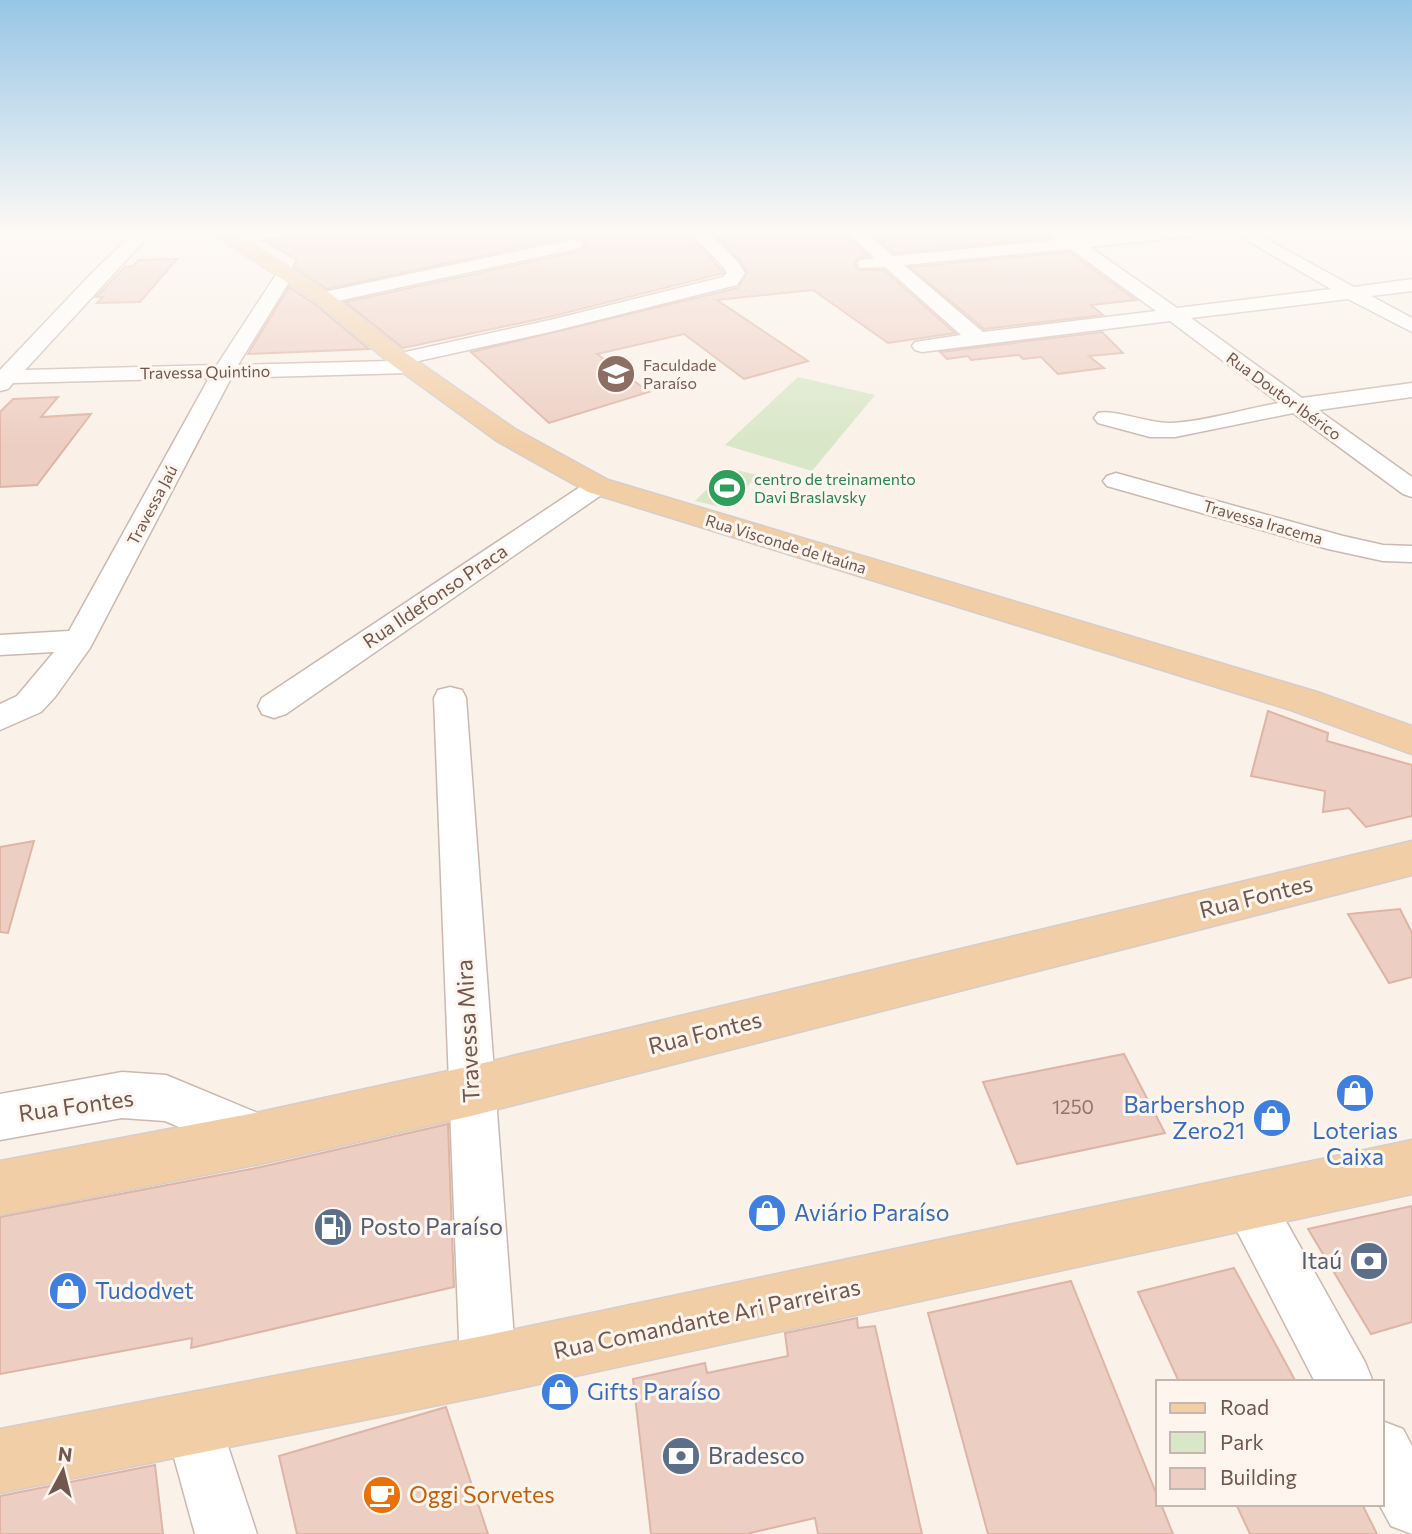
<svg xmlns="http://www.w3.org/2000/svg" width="1412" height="1534" font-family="Commissioner,sans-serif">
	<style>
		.green { fill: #d8e7c7 }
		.building { fill: #edcec2; stroke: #deb4a4; stroke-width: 2 }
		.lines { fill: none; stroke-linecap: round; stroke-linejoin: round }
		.minor-casing { stroke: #cbb8af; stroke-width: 3 }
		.major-casing { stroke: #d5cdca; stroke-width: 3 }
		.minor { fill: #fff; fill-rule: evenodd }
		.major { fill: #f2cea7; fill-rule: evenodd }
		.labels { text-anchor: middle; stroke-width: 6; stroke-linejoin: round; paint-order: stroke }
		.far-education-label { font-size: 16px; fill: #785e54; stroke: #fdf5ee; text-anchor: start }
		.far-street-label { font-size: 16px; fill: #72574e; stroke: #fdf5ee }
		.far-leisure-label { font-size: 16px; fill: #27864d; stroke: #fdf5ee; text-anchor: start }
		.street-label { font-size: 19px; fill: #72574e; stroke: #fdf5ee }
		.near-number-label { font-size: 19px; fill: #91756b }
		.near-street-label { font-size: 23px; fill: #72574e; stroke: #fdf5ee }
		.near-shop-label { font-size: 23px; fill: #366cbe; stroke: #fdf5ee; text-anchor: start }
		.near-service-label { font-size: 23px; fill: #4e5e75; stroke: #fdf5ee; text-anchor: start }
		.near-food-label { font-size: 23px; fill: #c56008; stroke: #fdf5ee; text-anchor: start }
	</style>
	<rect width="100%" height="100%" fill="#faf1e8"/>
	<g class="green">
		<path d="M798 377 875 395 812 471 725 445Z"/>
		<path d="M728 468 757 475 729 509 695 501Z"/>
	</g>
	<g class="building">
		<path d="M300 230H685L724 273 549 317 403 348 345 302 581 251 586 243 573 236 327 289 293 267 297 260 266 242 289 238Z"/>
		<path d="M710 230H842L868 256 858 258 854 264 858 270H884L955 333 888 343 813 290 717 300 808 361 744 379 684 334 597 354 649 392 549 423 471 352 738 288 747 272 739 259Z"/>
		<path d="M867 230H1043L1051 238 894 253Z"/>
		<path d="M1069 252 1136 300 1091 305 1103 315 984 329 910 267Z"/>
		<path d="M177 259 140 302 97 303 103 297H96L125 267 133 266 139 260Z"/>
		<path d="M289 287 315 304 369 349 248 354Z"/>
		<path d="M1102 332 1123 353 1089 356 1104 368 1058 374 1041 357 1023 359 1019 355 971 360 968 356 947 359 940 352Z"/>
		<path d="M58 397 41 417 91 414 37 485 0 487V412L13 399Z"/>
		<path d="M1268 711 1328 733 1327 741 1412 765V816L1366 827 1349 808 1323 812 1325 791 1251 776Z"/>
		<path d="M34 841 8 933 0 932V847Z"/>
		<path d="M1400 909 1412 933V977L1389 983 1348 914Z"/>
		<path d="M1124 1054 1165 1133 1017 1164 983 1082Z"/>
		<path d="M448 1124 454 1287 191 1348 192 1338 0 1374V1217L261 1167Z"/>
		<path d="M1412 1206V1322L1371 1334 1308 1229Z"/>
		<path d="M1234 1268 1296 1382H1179L1138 1292Z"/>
		<path d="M1071 1281 1158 1498V1504H1161L1173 1534H988L928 1313Z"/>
		<path d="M857 1318 858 1328 875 1326 922 1534H818L815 1518 746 1534H651L633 1379 705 1363 707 1373 788 1356 785 1333Z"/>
		<path d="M446 1407 488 1534H297L279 1456Z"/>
		<path d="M155 1465 163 1534H0V1496Z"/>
		<path d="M1236 1504H1362L1377 1534H1250Z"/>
	</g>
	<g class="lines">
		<g class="minor-casing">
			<g id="minor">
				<path d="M136 230H154L25 370 217 365 279 270 285 269 294 274 238 365 390 361 392 355 550 320 723 277 727 273 724 268 688 230H706L737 261 745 273 737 285 550 332 414 362 420 367 417 372 409 373 231 378 90 648 55 697 41 712 0 730V704L17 696 54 652 0 655V635L69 631 209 378 13 383 8 389 0 391V370L92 273Z"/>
				<path d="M260 230H297L289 235 233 245 224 240 227 236Z"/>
				<path d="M845 230H863L893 256 1057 240 1046 230H1065L1076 238 1153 230H1213L1205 235 1090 247 1177 308 1331 289 1229 230H1250L1354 287 1412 279V291L1371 296 1412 318V332L1348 299 1191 318 1302 398 1412 383V397L1318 410 1412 477V497L1403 494 1293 413 1175 437H1150L1098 423 1094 418 1098 413C1116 409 1148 424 1172 423 1207 421 1244 409 1279 403L1170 321 922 352 915 350 912 346 915 342 961 335 885 267 860 268 857 264 860 260 874 258ZM1070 249 1156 311 983 332 904 265Z"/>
				<path d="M574 239 583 244 580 248 324 304 314 298 324 292Z"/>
				<path d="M1116 473 1343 536 1383 545 1412 546V562L1383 561 1328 549 1107 486 1103 481 1107 476Z"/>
				<path d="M598 478 607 481 611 486 607 491 286 714 274 718 262 714 258 706 262 698 589 481Z"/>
				<path d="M450 687 462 690 466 698 516 1365 508 1385 488 1393 468 1385 460 1365 434 698 438 690Z"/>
				<path d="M122 1072 166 1075 277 1121 284 1138 277 1155 260 1162 165 1121 122 1118 0 1140V1094Z"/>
				<path d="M1247 1177 1265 1184 1365 1362 1373 1382H1315L1222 1202 1229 1184Z"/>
				<path d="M193 1392 213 1401 257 1534H195L164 1421 173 1401Z"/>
				<path d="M1382 1421 1403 1429 1412 1446V1534L1391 1526 1379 1504H1382Z"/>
			</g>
		</g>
		<g class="major-casing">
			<g id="major">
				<path d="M207 230H229L331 294 407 354 515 429 608 480 1317 692 1412 726V754L1291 710 588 492 497 441 391 364 317 302Z"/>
				<path d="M1412 841V875L471 1116 260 1164 0 1215V1161L260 1112 471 1066Z"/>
				<path d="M1412 1140V1194L488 1395 0 1493V1429L488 1335Z"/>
			</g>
		</g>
		<use href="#minor" class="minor"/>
		<use href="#major" class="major"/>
	</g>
	<linearGradient id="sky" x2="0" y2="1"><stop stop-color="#97c6e6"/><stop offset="0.52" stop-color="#fdf9f5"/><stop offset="1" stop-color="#fdf9f5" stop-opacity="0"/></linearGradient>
	<rect width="1412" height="445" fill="url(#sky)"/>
	<defs>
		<g id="university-disc" transform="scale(2.0125)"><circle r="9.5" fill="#8d6e63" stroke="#fdf5ee"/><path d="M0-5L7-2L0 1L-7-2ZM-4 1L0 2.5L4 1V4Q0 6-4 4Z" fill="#fff"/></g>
		<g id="stadium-disc" transform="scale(2.0125)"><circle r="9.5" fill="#2e9e5b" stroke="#fdf5ee"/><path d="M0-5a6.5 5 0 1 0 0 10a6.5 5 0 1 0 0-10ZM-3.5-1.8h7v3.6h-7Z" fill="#fff"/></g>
		<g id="shop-disc" transform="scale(2.0125)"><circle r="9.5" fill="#3f7fe0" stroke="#fdf5ee"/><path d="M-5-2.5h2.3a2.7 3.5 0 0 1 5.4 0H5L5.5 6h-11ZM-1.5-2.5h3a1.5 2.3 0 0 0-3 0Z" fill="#fff"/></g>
		<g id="fuel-disc" transform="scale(2.0125)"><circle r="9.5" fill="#5c6f8a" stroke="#fdf5ee"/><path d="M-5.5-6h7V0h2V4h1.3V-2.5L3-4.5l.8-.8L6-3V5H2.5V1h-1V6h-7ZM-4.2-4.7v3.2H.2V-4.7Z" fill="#fff"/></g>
		<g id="bank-disc" transform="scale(2.0125)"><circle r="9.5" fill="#5c6f8a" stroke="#fdf5ee"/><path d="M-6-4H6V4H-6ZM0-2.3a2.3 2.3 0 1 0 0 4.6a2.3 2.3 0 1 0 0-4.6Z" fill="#fff"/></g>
		<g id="cafe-disc" transform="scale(2.0125)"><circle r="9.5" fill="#e8710a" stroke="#fdf5ee"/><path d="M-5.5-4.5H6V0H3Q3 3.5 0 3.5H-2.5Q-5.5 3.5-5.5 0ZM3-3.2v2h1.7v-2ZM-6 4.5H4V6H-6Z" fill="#fff"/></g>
	</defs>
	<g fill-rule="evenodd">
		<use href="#university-disc" x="616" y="374"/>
		<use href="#stadium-disc" x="727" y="488"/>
		<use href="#shop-disc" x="1355" y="1093"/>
		<use href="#shop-disc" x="1272" y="1118"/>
		<use href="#shop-disc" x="767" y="1213"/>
		<use href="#fuel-disc" x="333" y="1227"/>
		<use href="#bank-disc" x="1369" y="1261"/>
		<use href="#shop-disc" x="68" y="1291"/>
		<use href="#shop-disc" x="560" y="1392"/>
		<use href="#bank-disc" x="681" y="1456"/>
		<use href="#cafe-disc" x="382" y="1495"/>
	</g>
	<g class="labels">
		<g class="far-education-label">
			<text x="643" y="371">Faculdade<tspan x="643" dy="18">Paraíso</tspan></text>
		</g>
		<g class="far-street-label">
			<text transform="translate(205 372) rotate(-1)" y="6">Travessa Quintino</text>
			<text transform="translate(1284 396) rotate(36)" y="6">Rua Doutor Ibérico</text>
			<text transform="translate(152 505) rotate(-62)" y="6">Travessa Jaú</text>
			<text transform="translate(1263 522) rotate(16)" y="6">Travessa Iracema</text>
			<text transform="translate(786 544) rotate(17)" y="6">Rua Visconde de Itaúna</text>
		</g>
		<g class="far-leisure-label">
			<text x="754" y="485">centro de treinamento<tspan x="754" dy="18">Davi Braslavsky</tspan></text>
		</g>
		<g class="street-label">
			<text transform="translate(435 596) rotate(-34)" y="7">Rua Ildefonso Praca</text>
		</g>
		<g class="near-number-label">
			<text x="1073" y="1114">1250</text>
		</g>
		<g class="near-street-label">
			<text transform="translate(1256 897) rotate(-14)" y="8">Rua Fontes</text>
			<text transform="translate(468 1031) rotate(-93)" y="8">Travessa Mira</text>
			<text transform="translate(705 1033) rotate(-14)" y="8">Rua Fontes</text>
			<text transform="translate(76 1106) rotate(-8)" y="8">Rua Fontes</text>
			<text transform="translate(707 1319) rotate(-12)" y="8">Rua Comandante Ari Parreiras</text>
		</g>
		<g class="near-shop-label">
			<text x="1245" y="1113" text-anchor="end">Barbershop<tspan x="1245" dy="26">Zero21</tspan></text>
			<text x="1355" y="1139" text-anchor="middle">Loterias<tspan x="1355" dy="26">Caixa</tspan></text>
			<text x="794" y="1221">Aviário Paraíso</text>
			<text x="95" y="1299">Tudodvet</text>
			<text x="587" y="1400">Gifts Paraíso</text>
		</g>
		<g class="near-service-label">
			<text x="360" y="1235">Posto Paraíso</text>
			<text x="1342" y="1269" text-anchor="end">Itaú</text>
			<text x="708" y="1464">Bradesco</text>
		</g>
		<g class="near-food-label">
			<text x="409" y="1503">Oggi Sorvetes</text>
		</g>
	</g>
	<rect x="1156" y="1380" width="228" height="126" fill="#fdf5ee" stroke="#c5b6ae" stroke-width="2"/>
	<rect x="1170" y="1403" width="35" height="10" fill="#f2cea7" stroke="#c5b6ae" stroke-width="2"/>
	<text x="1220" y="1415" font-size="21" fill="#72574e">Road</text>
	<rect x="1170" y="1432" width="35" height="21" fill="#d8e7c7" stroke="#c5b6ae" stroke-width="2"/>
	<text x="1220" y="1450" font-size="21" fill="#72574e">Park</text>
	<rect x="1170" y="1468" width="35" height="21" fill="#edcec2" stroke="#c5b6ae" stroke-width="2"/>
	<text x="1220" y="1485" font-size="21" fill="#72574e">Building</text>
	<g transform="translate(63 1471) rotate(7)" stroke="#fdf5ee" stroke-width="5" paint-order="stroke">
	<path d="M0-5L12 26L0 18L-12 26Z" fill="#72574e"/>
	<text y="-10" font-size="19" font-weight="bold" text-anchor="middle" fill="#72574e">N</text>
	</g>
</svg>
